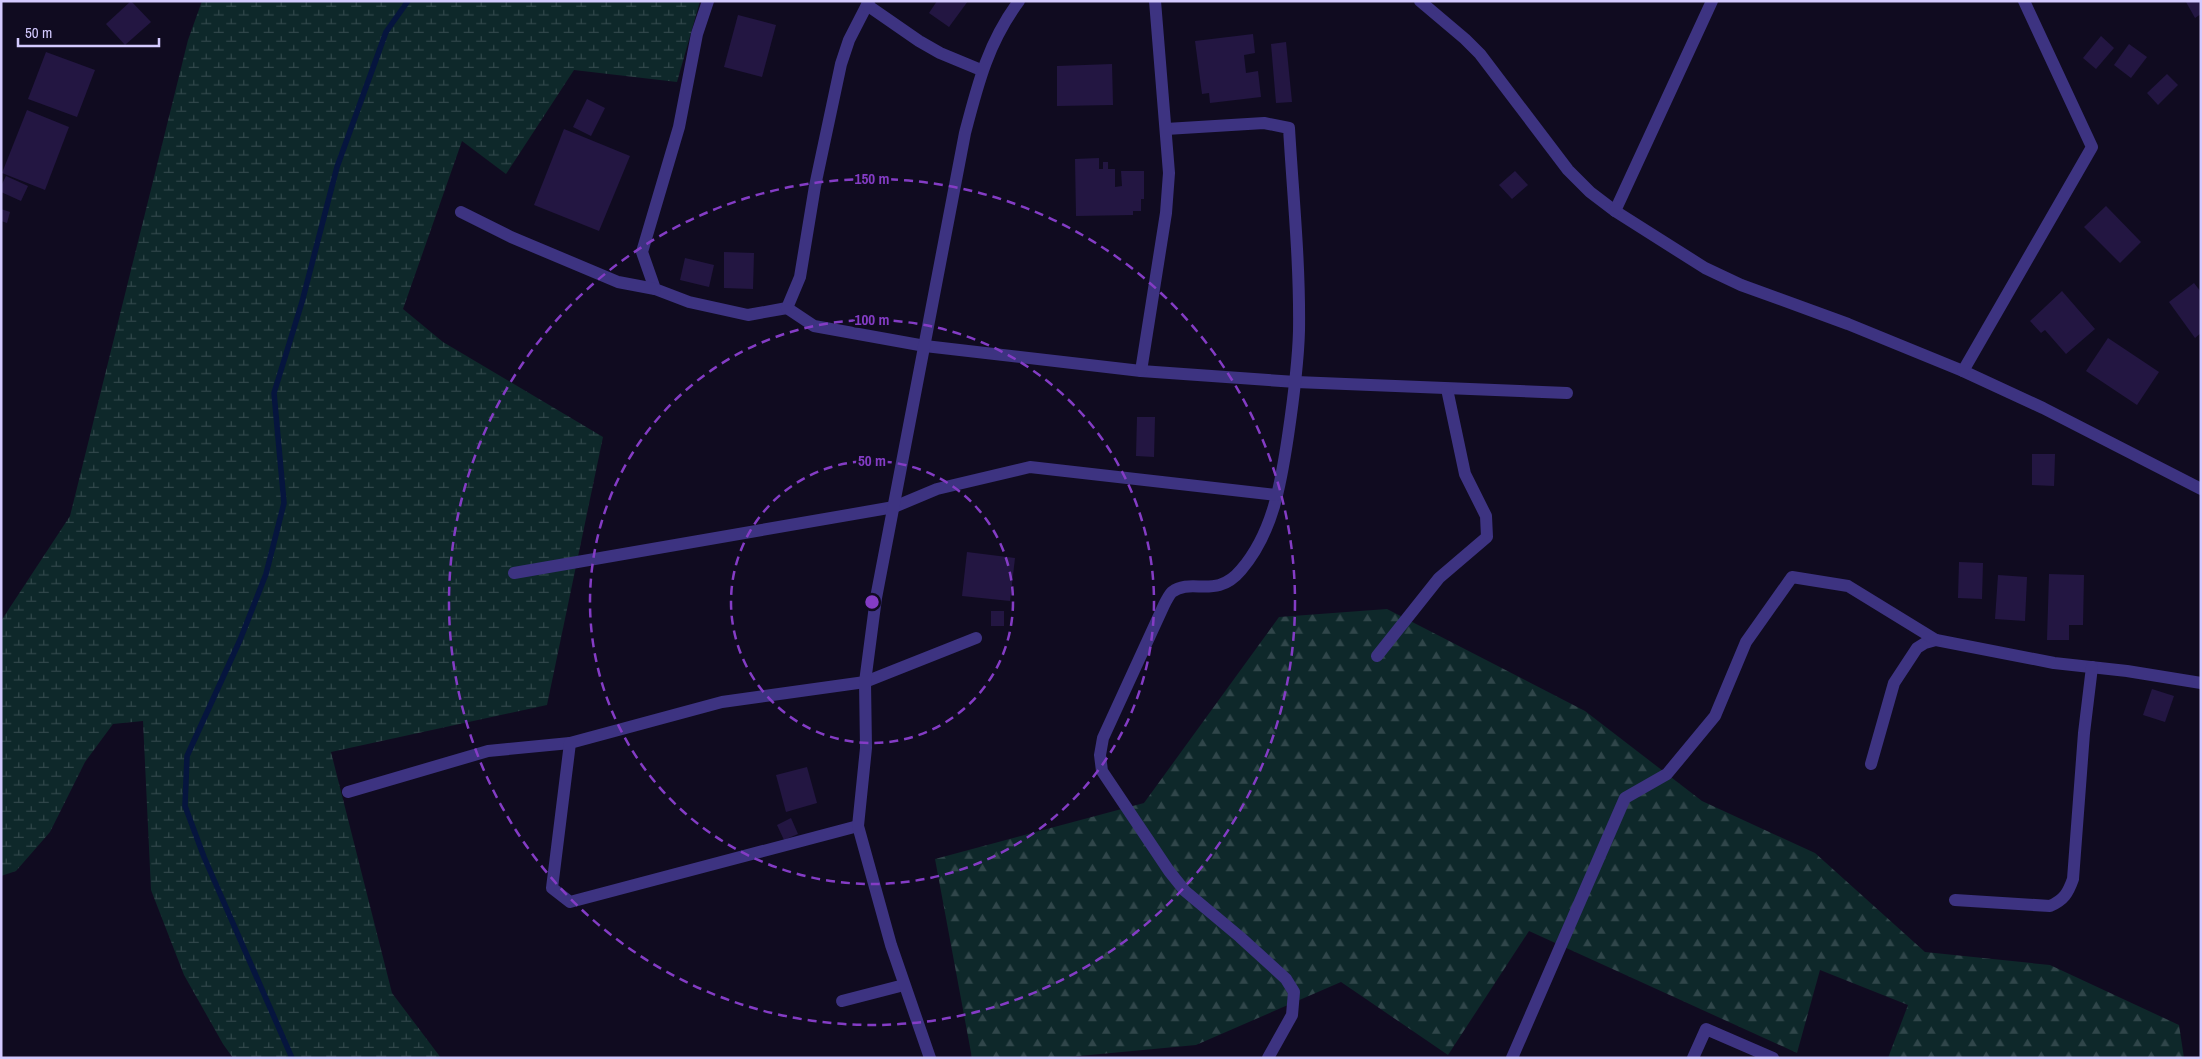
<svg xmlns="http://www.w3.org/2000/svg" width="2202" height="1059" font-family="'Archivo Narrow',sans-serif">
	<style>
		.forest { fill: url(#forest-firs) }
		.wetland { fill: url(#wetland-marsh) }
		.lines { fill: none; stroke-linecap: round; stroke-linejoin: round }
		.stream { stroke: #06153e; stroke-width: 5.5 }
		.building { fill: #231642 }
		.minor { stroke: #3d3381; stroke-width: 12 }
		.ring { fill: none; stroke: #843cc5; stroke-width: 2.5; stroke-dasharray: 9 6 }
		.centre { fill: #843cc5; stroke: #100b20; stroke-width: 2.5 }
		.ring-label { font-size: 15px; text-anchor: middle; font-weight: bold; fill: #843cc5; stroke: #100b20; stroke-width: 5; stroke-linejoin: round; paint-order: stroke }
	</style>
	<defs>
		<pattern id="forest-firs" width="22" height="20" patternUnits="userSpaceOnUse" patternTransform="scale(1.25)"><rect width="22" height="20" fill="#0e282a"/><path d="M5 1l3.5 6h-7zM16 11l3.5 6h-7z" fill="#30464a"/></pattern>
		<pattern id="wetland-marsh" width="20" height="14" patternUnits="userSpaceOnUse" patternTransform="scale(1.25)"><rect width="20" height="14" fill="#0e282a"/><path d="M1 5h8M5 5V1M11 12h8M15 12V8" fill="none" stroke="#30464a"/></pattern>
	</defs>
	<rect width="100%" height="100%" fill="#100b20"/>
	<path class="forest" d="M1387 609 1585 711 1702 801 1815 853 1925 952 2050 965 2179 1025 2184 1058H1888L1908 1005 1820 970 1797 1053 1529 931 1448 1055 1341 982 1196 1045 1058 1058H972L935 859 1144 803 1279 617Z"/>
	<path class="wetland" d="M202 1H700L677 82 574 70 506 174 462 141 403 309 443 342 603 437 547 705 331 752 392 993 441 1058H233L223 1044 184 975 151 890 143 721 113 724 85 762 50 832 16 871 1 876V621L70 516 188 40Z"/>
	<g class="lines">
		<path class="stream" d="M292 1058 204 857 185 806 187 756 240 640 266 574 284 503 274 393 302 302 337 167 386 32 408 1"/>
	</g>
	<g class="building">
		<path d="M131 1 151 22 125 45 106 24Z"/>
		<path d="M937 1H968L949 27 929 13Z"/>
		<path d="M2188 1H2201V14L2195 18 2186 2Z"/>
		<path d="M738 15 776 25 762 77 724 67Z"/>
		<path d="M1253 34 1255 53 1244 55 1246 73 1258 71 1261 97 1210 103 1209 93 1202 94 1195 41Z"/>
		<path d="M2101 36 2114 48 2096 69 2083 58Z"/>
		<path d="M1286 42 1292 102 1276 103 1271 44Z"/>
		<path d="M2129 44 2147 57 2131 78 2114 65Z"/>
		<path d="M46 52 95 70 77 117 28 99Z"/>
		<path d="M1112 64 1113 105 1057 106V66Z"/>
		<path d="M2167 74 2178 85 2158 105 2147 93Z"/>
		<path d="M587 99 605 108 591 136 573 127Z"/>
		<path d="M27 110 69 127 45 190 2 173Z"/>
		<path d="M564 129 630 156 599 231 534 205Z"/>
		<path d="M1099 158V169H1103V162H1108V169H1115V187L1122 186 1121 171H1144V199H1141V211H1133V215L1076 216 1075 159Z"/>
		<path d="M1515 171 1528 185 1512 199 1499 185Z"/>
		<path d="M6 176 28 186 21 201 1 192V186Z"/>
		<path d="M2106 206 2141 242 2120 263 2084 227Z"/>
		<path d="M1 209 10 212 7 223 1 221Z"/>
		<path d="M724 252 754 253 753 289 724 288Z"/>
		<path d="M685 258 714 265 709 287 680 280Z"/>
		<path d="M2194 283 2201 292V333L2195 338 2169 302Z"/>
		<path d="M2062 291 2095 329 2066 354 2045 330 2041 333 2030 321Z"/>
		<path d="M2108 338 2159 372 2137 405 2086 371Z"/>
		<path d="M1137 417H1155L1154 457 1136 456Z"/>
		<path d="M2032 454H2055L2054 486 2032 485Z"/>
		<path d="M967 552 1015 558 1010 601 962 596Z"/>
		<path d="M1959 562 1983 563 1982 599 1958 598Z"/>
		<path d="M2049 574 2084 575 2083 625H2069V640H2047Z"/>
		<path d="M1998 575 2027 577 2025 621 1995 619Z"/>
		<rect x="991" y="611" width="13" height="15"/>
		<path d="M2152 689 2174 696 2165 722 2143 715Z"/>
		<path d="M807 767 817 803 786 812 776 775Z"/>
		<path d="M791 818 798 834 784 840 777 825Z"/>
	</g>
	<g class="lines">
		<g class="minor">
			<path d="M708 1 697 34 679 127 642 252 655 289 689 302 748 315 787 308"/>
			<path d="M869 1 849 40 841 64 815 186 800 277 787 308 814 326 925 346 1141 371 1296 382 1567 393"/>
			<path d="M1420 1 1465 39 1480 54 1568 170 1590 192 1615 211 1705 268 1741 285 1848 324 1963 371 2043 408 2201 489"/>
			<path d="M867 5 919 41 940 53 981 70"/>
			<path d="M1166 129 1264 123 1289 128C1293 196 1300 263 1299 331 1298 367 1293 402 1288 436 1281 483 1273 533 1241 570 1216 600 1192 577 1172 592 1169 595 1166 601 1164 605L1103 738 1100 755 1102 771 1169 871 1185 891 1240 937 1286 979 1294 992 1292 1015 1268 1058"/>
			<path d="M1615 211 1712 1"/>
			<path d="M461 212 511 237 618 282 655 289"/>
			<path d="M1141 371 1166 213 1169 173 1155 1"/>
			<path d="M1963 371 2092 147 2024 1"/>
			<path d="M514 573 894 507 937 489 1030 467 1277 495"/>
			<path d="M1377 656 1439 578 1487 537 1486 516 1465 474 1447 389"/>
			<path d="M1871 764 1894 683 1917 648 1925 643 1936 640 2054 663 2127 671 2201 683"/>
			<path d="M348 792 488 751 570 743"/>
			<path d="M858 826 570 902 552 888 570 743 722 702 865 682 976 638"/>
			<path d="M1955 900 2050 906C2064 900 2068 893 2073 879L2084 733 2092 667"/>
			<path d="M842 1001 904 985"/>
			<path d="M930 1058 891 945 858 826 866 748 865 682 876 598 965 133C978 83 988 43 1019 1"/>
			<path d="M1512 1058 1625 798 1667 774 1715 716 1746 642 1792 577 1848 586 1936 640"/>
			<path d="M1693 1058 1706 1029 1773 1058"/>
		</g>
	</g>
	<g class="ring">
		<circle cx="872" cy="602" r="141"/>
		<circle cx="872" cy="602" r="282"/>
		<circle cx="872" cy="602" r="423"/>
	</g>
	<circle cx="872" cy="602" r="8" class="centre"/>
	<g class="ring-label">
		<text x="872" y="184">150 m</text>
		<text x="872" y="325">100 m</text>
		<text x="872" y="466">50 m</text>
	</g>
	<rect width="2202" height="1059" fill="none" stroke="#d4caff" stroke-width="5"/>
	<path d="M18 38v8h141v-8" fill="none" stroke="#d4caff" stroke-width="2.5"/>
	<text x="25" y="38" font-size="15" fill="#d4caff" stroke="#100b20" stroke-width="4" paint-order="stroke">50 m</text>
</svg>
